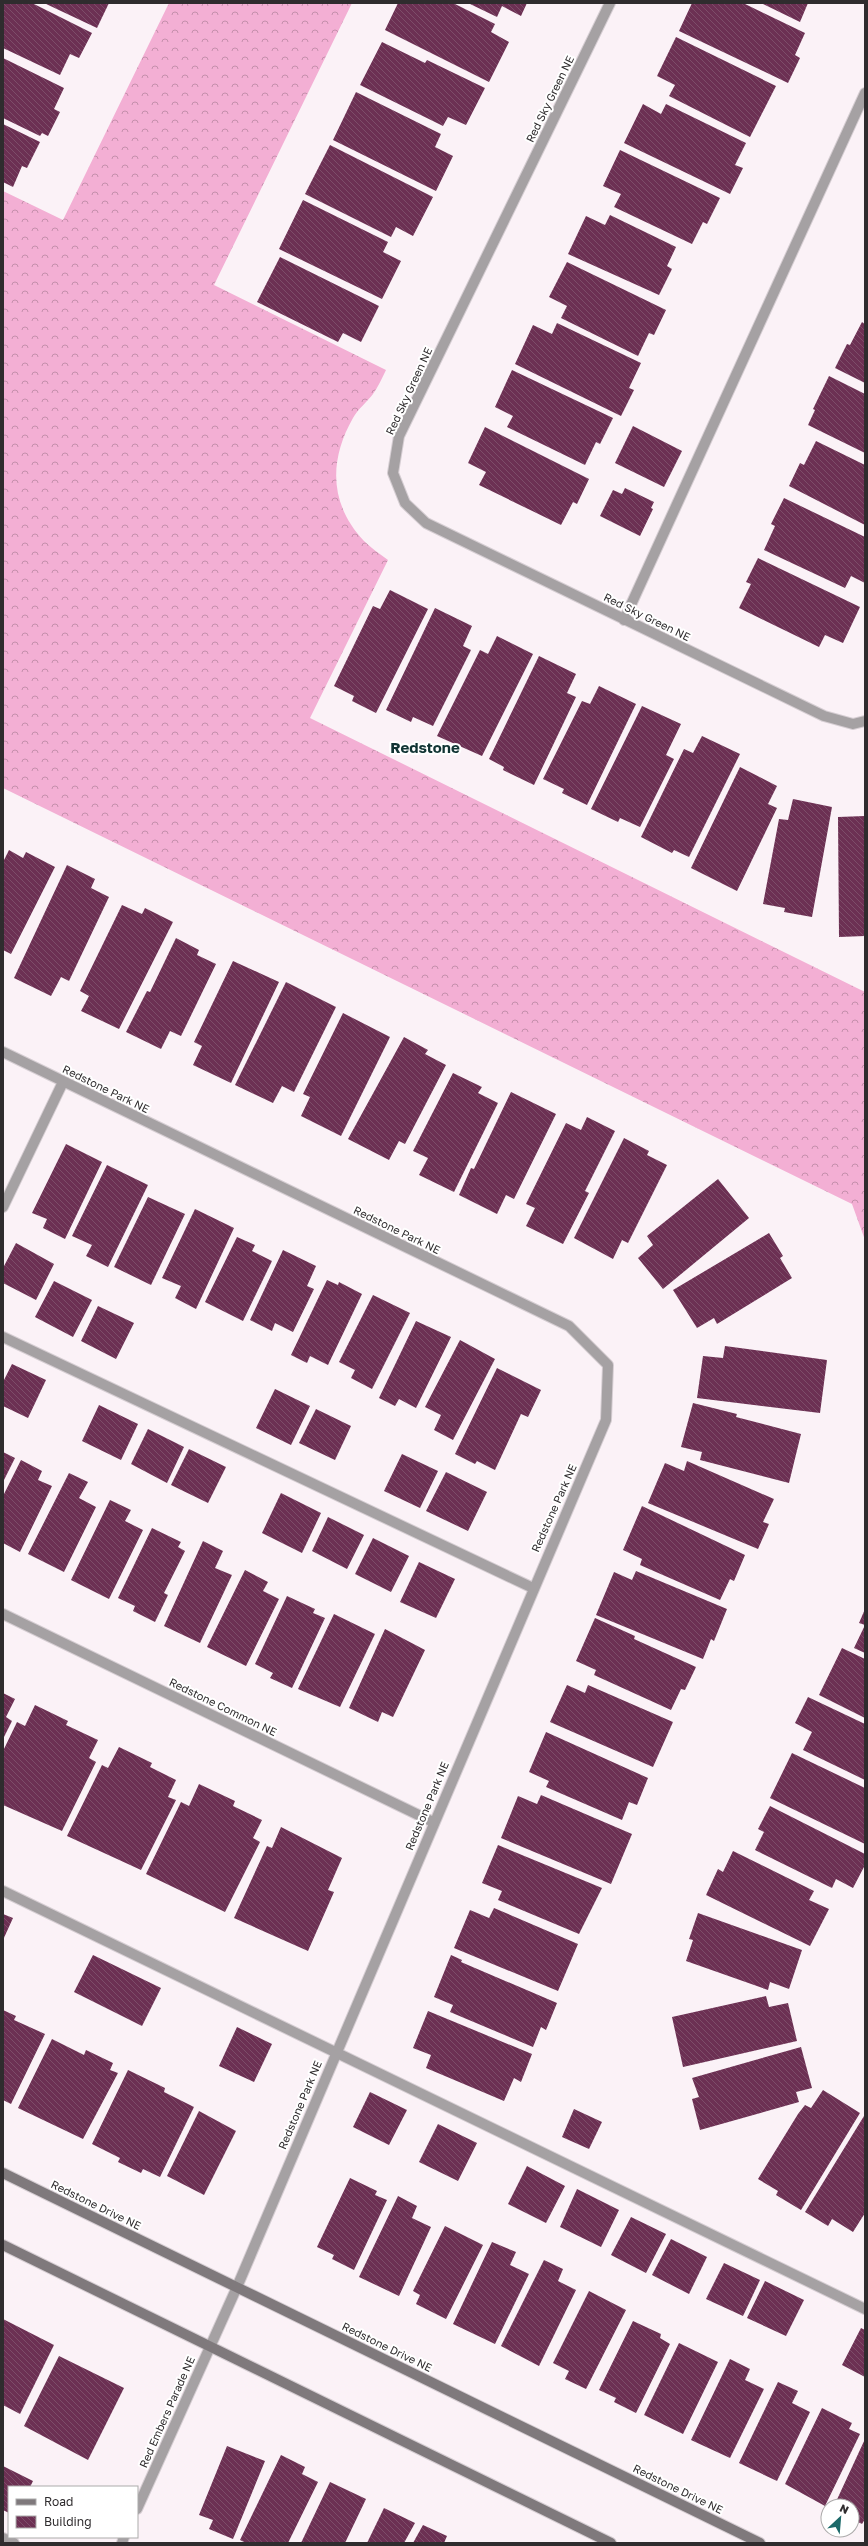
<svg xmlns="http://www.w3.org/2000/svg" width="868" height="2546" font-family="'Golos Text',sans-serif">
	<style>
		.forest { fill: url(#forest-crowns) }
		.building { fill: url(#building-back-hatch) }
		.lines { fill: none; stroke-linecap: round; stroke-linejoin: round }
		.lane-casing { stroke: #d6ced3; stroke-width: 12 }
		.street-casing { stroke: #d6ced3; stroke-width: 12 }
		.secondary-casing { stroke: #d6ced3; stroke-width: 12 }
		.lane { stroke: #a5a1a3; stroke-width: 10 }
		.street { stroke: #a5a1a3; stroke-width: 10 }
		.secondary { stroke: #7f797c; stroke-width: 10 }
		.labels { text-anchor: middle; stroke-width: 4; stroke-linejoin: round; paint-order: stroke }
		.street-label { font-size: 11px; fill: #2f2c2e; stroke: #fff }
		.district-label { font-size: 15px; font-weight: bold; fill: #113434; stroke: #fff }
	</style>
	<defs>
		<pattern id="forest-crowns" width="20" height="18" patternUnits="userSpaceOnUse"><rect width="20" height="18" fill="#f3afd4"/><path d="M2 6a3 3 0 1 1 6 0M12 15a3 3 0 1 1 6 0" fill="none" stroke="#c58fac"/></pattern>
		<pattern id="building-back-hatch" width="6" height="6" patternUnits="userSpaceOnUse"><rect width="6" height="6" fill="#6c3053"/><path d="M-1 5l2 2M0 0l6 6M5-1l2 2" fill="none" stroke="#7d4d69"/></pattern>
	</defs>
	<rect width="100%" height="100%" fill="#fbf2f7"/>
	<path class="forest" d="M169 3H352L214 285 386 370C382 378 378 387 373 394 367 402 358 409 353 418 329 460 329 504 364 541 371 548 380 554 388 560L310 718 865 992V1240L852 1204 3 788V191L63 220Z"/>
	<g class="building">
		<path d="M3 3H32L92 33 79 58 70 54 60 75 3 48Z"/>
		<path d="M44 3H109L97 28Z"/>
		<path d="M398 3H453L495 24 491 32 509 42 489 82 385 30Z"/>
		<path d="M468 3H527L521 16 502 6 497 17Z"/>
		<path d="M692 3H743L805 33 795 55 800 58 788 83 679 31Z"/>
		<path d="M761 3H808L800 22Z"/>
		<path d="M676 37 776 86 750 137 669 96 675 85 657 76Z"/>
		<path d="M382 42 425 63 427 60 485 88 466 125 448 117 443 126 360 85Z"/>
		<path d="M3 58 64 88 54 109 60 112 48 136 42 133 40 136 3 118Z"/>
		<path d="M356 92 441 134 435 147 453 156 436 191 333 140Z"/>
		<path d="M643 104 661 114 666 104 746 143 735 165 743 168 730 194 624 143Z"/>
		<path d="M3 124 40 142 27 168 22 166 13 187 3 182Z"/>
		<path d="M330 145 433 197 413 236 396 227 391 237 305 194Z"/>
		<path d="M620 150 720 198 707 224 703 222 692 244 614 207 621 194 603 186Z"/>
		<path d="M303 200 388 242 383 252 401 261 382 299 279 249Z"/>
		<path d="M610 215 676 247 667 266 672 269 659 295 568 254 586 216 605 225Z"/>
		<path d="M280 257 379 306 361 342 343 333 338 342 257 302Z"/>
		<path d="M567 262 666 310 654 335 649 333 638 356 561 318 567 306 549 297Z"/>
		<path d="M862 322 865 324V383L835 368 847 344 850 345Z"/>
		<path d="M557 323 641 363 629 388 634 390 621 416 515 364 533 325 552 334Z"/>
		<path d="M512 370 613 418 600 444 596 442 585 465 507 427 513 416 495 407Z"/>
		<path d="M829 376 865 394V453L808 425 815 410 813 409Z"/>
		<path d="M633 426 682 451 664 487 615 463Z"/>
		<path d="M485 427 589 479 577 504 573 502 561 525 479 485 486 472 468 463Z"/>
		<path d="M816 441 865 465V525L789 486 800 463 804 465Z"/>
		<path d="M625 488 654 502 651 508 653 509 640 536 600 516 613 490 622 494Z"/>
		<path d="M784 498 865 537V583L851 576 845 588 764 550 775 526 771 524Z"/>
		<path d="M758 558 860 607 843 643 825 635 819 647 739 608 751 584 746 582Z"/>
		<path d="M390 590 428 609 376 713 352 701 354 696 334 686 373 606 380 609Z"/>
		<path d="M435 608 472 626 463 646 471 650 433 726 413 717 411 722 386 710Z"/>
		<path d="M497 636 533 654 482 756 437 736 480 650 488 654Z"/>
		<path d="M539 656 576 674 567 693 576 697 534 785 503 770 504 767 489 759Z"/>
		<path d="M599 686 636 704 587 805 562 793 564 789 543 779 582 701 590 704Z"/>
		<path d="M642 706 681 724 666 755 674 759 640 827 620 818 618 822 591 809Z"/>
		<path d="M702 736 740 754 689 857 674 850 672 853 641 837 684 749 693 753Z"/>
		<path d="M740 767 777 786 768 804 777 808 737 891 691 868Z"/>
		<path d="M793 799 832 807 812 917 784 912 785 908 763 904 779 819 788 820Z"/>
		<path d="M865 816V936L839 937 838 817Z"/>
		<path d="M9 850 23 858 26 852 55 867 11 954 3 950V862Z"/>
		<path d="M67 865 95 879 91 888 109 897 69 981 61 977 51 996 14 978Z"/>
		<path d="M122 905 142 914 145 908 173 922 119 1029 81 1011 89 996 80 991Z"/>
		<path d="M176 938 199 950 197 955 216 964 181 1036 170 1031 161 1049 126 1032 147 991 150 992Z"/>
		<path d="M233 961 279 982 231 1083 193 1065 202 1046 194 1042Z"/>
		<path d="M286 982 336 1007 294 1092 282 1086 273 1103 235 1085Z"/>
		<path d="M343 1013 390 1037 341 1136 301 1116 310 1097 303 1094Z"/>
		<path d="M404 1037 428 1050 425 1054 446 1065 405 1144 399 1141 389 1160 348 1139Z"/>
		<path d="M453 1073 482 1087 478 1093 498 1103 454 1192 419 1175 428 1158 413 1151Z"/>
		<path d="M511 1092 556 1114 514 1199 506 1195 497 1214 459 1195 471 1168 474 1169Z"/>
		<path d="M587 1117 615 1131 585 1191 589 1193 563 1244 526 1226 535 1208 526 1204 566 1123 581 1130Z"/>
		<path d="M624 1138 649 1151 647 1155 667 1165 628 1243 622 1240 613 1259 574 1238Z"/>
		<path d="M66 1144 102 1162 65 1239 43 1228 47 1219 32 1213Z"/>
		<path d="M107 1165 148 1185 108 1267 86 1256 92 1245 72 1236Z"/>
		<path d="M718 1179 749 1218 663 1289 638 1258 653 1245 647 1236Z"/>
		<path d="M148 1197 185 1214 151 1285 114 1267Z"/>
		<path d="M195 1209 234 1228 196 1309 175 1298 181 1286 162 1278Z"/>
		<path d="M769 1233 783 1256 780 1258 792 1278 717 1324 714 1318 697 1328 673 1290Z"/>
		<path d="M237 1237 255 1245 252 1251 272 1261 243 1321 205 1302Z"/>
		<path d="M16 1243 54 1264 36 1300 3 1283V1268Z"/>
		<path d="M283 1250 316 1266 307 1286 314 1289 293 1332 275 1323 272 1331 250 1320Z"/>
		<path d="M327 1280 338 1285 339 1282 362 1294 328 1365 310 1356 307 1363 291 1355Z"/>
		<path d="M54 1281 92 1300 73 1337 35 1317Z"/>
		<path d="M373 1295 410 1313 372 1389 351 1378 355 1370 339 1362Z"/>
		<path d="M98 1306 134 1323 116 1359 81 1341Z"/>
		<path d="M416 1321 451 1337 416 1408 399 1399 395 1406 379 1398Z"/>
		<path d="M460 1340 495 1359 453 1440 434 1430 441 1415 425 1407Z"/>
		<path d="M725 1346 827 1360 820 1413 697 1398 703 1356 723 1358Z"/>
		<path d="M12 1364 46 1380 28 1418 3 1406V1382Z"/>
		<path d="M497 1368 541 1390 528 1417 521 1414 495 1470 477 1461 475 1464 455 1454Z"/>
		<path d="M275 1389 310 1406 291 1445 256 1428Z"/>
		<path d="M693 1403 737 1414 736 1417 801 1434 789 1483 700 1460 702 1452 681 1447Z"/>
		<path d="M99 1405 138 1424 121 1460 82 1441Z"/>
		<path d="M316 1409 351 1426 335 1460 299 1443Z"/>
		<path d="M148 1429 184 1447 167 1483 131 1464Z"/>
		<path d="M189 1449 226 1467 208 1503 171 1485Z"/>
		<path d="M3 1452 15 1458 3 1482Z"/>
		<path d="M402 1454 438 1471 420 1508 384 1491Z"/>
		<path d="M21 1460 42 1471 38 1480 52 1486 20 1552 3 1543V1496Z"/>
		<path d="M687 1461 774 1499 763 1522 769 1524 758 1549 648 1503 665 1463 684 1471Z"/>
		<path d="M446 1472 487 1492 468 1531 426 1511Z"/>
		<path d="M69 1473 88 1482 79 1498 96 1507 64 1572 28 1554Z"/>
		<path d="M281 1493 321 1513 302 1553 262 1533Z"/>
		<path d="M110 1500 131 1510 125 1521 143 1530 109 1599 71 1580Z"/>
		<path d="M642 1506 745 1555 734 1581 730 1579 720 1600 640 1565 642 1559 623 1550Z"/>
		<path d="M328 1517 364 1535 347 1569 312 1551Z"/>
		<path d="M152 1528 181 1542 178 1547 185 1551 164 1593 168 1595 155 1622 133 1611 135 1606 118 1598Z"/>
		<path d="M373 1538 409 1556 391 1592 355 1574Z"/>
		<path d="M203 1541 223 1551 215 1568 232 1575 200 1643 164 1626Z"/>
		<path d="M419 1562 455 1579 436 1618 400 1602Z"/>
		<path d="M245 1570 268 1582 263 1591 279 1599 246 1666 207 1647Z"/>
		<path d="M636 1571 727 1609 714 1641 711 1639 703 1659 596 1615 614 1572 632 1580Z"/>
		<path d="M287 1596 315 1609 313 1613 325 1618 292 1688 270 1678 273 1673 255 1664Z"/>
		<path d="M865 1609V1653L854 1648 865 1625 859 1623Z"/>
		<path d="M334 1614 375 1634 340 1707 298 1689Z"/>
		<path d="M595 1618 635 1636 634 1639 696 1667 685 1690 681 1689 671 1710 594 1675 596 1670 576 1661Z"/>
		<path d="M385 1629 425 1650 393 1717 382 1712 378 1722 349 1708Z"/>
		<path d="M842 1648 865 1659V1718L819 1695Z"/>
		<path d="M567 1685 585 1693 588 1685 673 1722 653 1767 550 1722Z"/>
		<path d="M3 1693 15 1699 6 1717 12 1721 3 1739Z"/>
		<path d="M808 1697 865 1724V1780L803 1750 812 1732 795 1723Z"/>
		<path d="M35 1705 68 1721 66 1725 98 1740 89 1758 96 1762 62 1831 3 1805V1751L17 1722 25 1726Z"/>
		<path d="M546 1732 648 1778 637 1805 629 1802 622 1820 546 1787 549 1781 529 1772Z"/>
		<path d="M119 1747 152 1763 150 1767 176 1780 168 1797 176 1800 141 1870 67 1836 102 1765 108 1768Z"/>
		<path d="M792 1753 865 1788V1844L770 1798Z"/>
		<path d="M199 1784 235 1801 233 1806 262 1820 253 1838 260 1842 225 1912 146 1874 181 1802 189 1806Z"/>
		<path d="M541 1795 632 1834 611 1884 501 1838 518 1796 537 1804Z"/>
		<path d="M770 1806 865 1854V1865L853 1888 836 1879 832 1888 755 1850 764 1832 758 1829Z"/>
		<path d="M281 1827 342 1858 328 1890 334 1892 308 1951 234 1918 267 1846 272 1848Z"/>
		<path d="M498 1845 602 1888 579 1934 498 1900 502 1891 482 1883Z"/>
		<path d="M733 1851 814 1891 809 1900 829 1909 810 1946 706 1895 718 1869 723 1872Z"/>
		<path d="M494 1908 578 1944 558 1991 454 1948 470 1910 489 1918Z"/>
		<path d="M698 1913 802 1950 789 1989 770 1982 768 1990 686 1961 693 1940 689 1939Z"/>
		<path d="M3 1914 13 1918 3 1940Z"/>
		<path d="M93 1955 161 1988 142 2026 74 1992Z"/>
		<path d="M451 1955 462 1960 461 1962 557 2003 546 2030 541 2027 533 2047 450 2012 453 2005 434 1997Z"/>
		<path d="M766 1996 769 2007 788 2003 797 2041 683 2067 672 2017Z"/>
		<path d="M3 2010 16 2016 14 2020 45 2034 11 2104 3 2100Z"/>
		<path d="M428 2011 532 2054 521 2082 514 2078 504 2101 426 2068 431 2055 413 2048Z"/>
		<path d="M237 2027 272 2044 254 2082 219 2066Z"/>
		<path d="M52 2039 84 2055 86 2050 113 2063 110 2070 118 2073 83 2139 18 2108Z"/>
		<path d="M801 2047 812 2088 796 2092 799 2102 700 2130 692 2099 699 2097 692 2078Z"/>
		<path d="M128 2070 165 2088 164 2092 194 2107 160 2177 143 2169 141 2173 118 2162 120 2158 92 2144Z"/>
		<path d="M823 2090 860 2113 801 2210 776 2195 778 2191 758 2179 798 2114 805 2105 811 2108Z"/>
		<path d="M370 2092 407 2110 389 2145 353 2127Z"/>
		<path d="M574 2109 602 2122 589 2149 562 2137Z"/>
		<path d="M199 2111 236 2131 204 2195 167 2176Z"/>
		<path d="M864 2116 865 2213 853 2232 832 2219 828 2226 805 2212Z"/>
		<path d="M438 2124 477 2143 458 2181 419 2162Z"/>
		<path d="M527 2166 565 2186 546 2223 508 2204Z"/>
		<path d="M350 2178 377 2191 375 2195 387 2200 354 2270 332 2259 334 2255 317 2247Z"/>
		<path d="M577 2189 619 2210 601 2247 560 2227Z"/>
		<path d="M398 2196 417 2206 412 2218 431 2227 399 2296 359 2277Z"/>
		<path d="M631 2217 666 2234 646 2273 611 2255Z"/>
		<path d="M445 2226 483 2245 446 2319 416 2304 420 2295 413 2291Z"/>
		<path d="M671 2239 707 2257 689 2294 652 2275Z"/>
		<path d="M492 2242 516 2252 510 2265 529 2274 495 2344 453 2324Z"/>
		<path d="M544 2260 563 2269 558 2281 576 2290 539 2366 501 2346Z"/>
		<path d="M724 2263 760 2280 743 2316 706 2299Z"/>
		<path d="M765 2281 804 2300 786 2336 747 2318Z"/>
		<path d="M589 2291 626 2310 586 2389 565 2379 569 2371 553 2363Z"/>
		<path d="M3 2319 54 2345 20 2414 3 2405Z"/>
		<path d="M633 2321 661 2334 660 2338 670 2344 636 2413 614 2402 616 2398 599 2390Z"/>
		<path d="M861 2328 865 2330V2377L842 2365Z"/>
		<path d="M679 2343 718 2362 683 2434 644 2415Z"/>
		<path d="M59 2356 124 2388 88 2460 24 2426Z"/>
		<path d="M730 2359 750 2369 745 2380 764 2389 730 2458 691 2440Z"/>
		<path d="M778 2382 798 2391 792 2403 810 2412 777 2481 739 2463Z"/>
		<path d="M822 2408 852 2423 849 2429 860 2434 825 2506 785 2484Z"/>
		<path d="M865 2439V2519L862 2524 852 2519V2506H834Z"/>
		<path d="M227 2446 265 2461 233 2539 209 2529 213 2520 199 2515Z"/>
		<path d="M281 2455 305 2467 302 2474 318 2482 288 2543H246L240 2540Z"/>
		<path d="M3 2466 33 2481 30 2487H9V2513L3 2510Z"/>
		<path d="M330 2482 366 2499 345 2543H301Z"/>
		<path d="M384 2508 415 2523 404 2543H367Z"/>
		<path d="M423 2525 447 2536 444 2543H413Z"/>
	</g>
	<g class="lines">
		<g class="lane-casing">
			<g id="lane">
				<path d="M624 620 865 93"/>
				<path d="M3 1337 533 1588"/>
				<path d="M3 1891 865 2309"/>
				<path d="M3 2538 14 2543"/>
			</g>
		</g>
		<g class="street-casing">
			<g id="street">
				<path d="M610 3 399 436 393 473 405 503 426 523 824 716 853 724 865 721"/>
				<path d="M3 1052 569 1326 608 1365 606 1420 237 2287 137 2509"/>
				<path d="M3 1207 63 1082"/>
				<path d="M3 1614 433 1822"/>
				<path d="M122 2543 124 2537"/>
			</g>
		</g>
		<g class="secondary-casing">
			<g id="secondary">
				<path d="M3 2173 760 2543"/>
				<path d="M3 2245 611 2543"/>
			</g>
		</g>
		<use href="#lane" class="lane"/>
		<use href="#street" class="street"/>
		<use href="#secondary" class="secondary"/>
	</g>
	<g class="labels">
		<g class="street-label">
			<text transform="translate(550 99) rotate(-64)" y="4">Red Sky Green NE</text>
			<text transform="translate(409 391) rotate(-65)" y="4">Red Sky Green NE</text>
			<text transform="translate(647 617) rotate(26)" y="4">Red Sky Green NE</text>
			<text transform="translate(106 1089) rotate(26)" y="4">Redstone Park NE</text>
			<text transform="translate(397 1230) rotate(26)" y="4">Redstone Park NE</text>
			<text transform="translate(554 1508) rotate(-66)" y="4">Redstone Park NE</text>
			<text transform="translate(223 1707) rotate(26)" y="4">Redstone Common NE</text>
			<text transform="translate(427 1806) rotate(-67)" y="4">Redstone Park NE</text>
			<text transform="translate(300 2105) rotate(-67)" y="4">Redstone Park NE</text>
			<text transform="translate(96 2205) rotate(26)" y="4">Redstone Drive NE</text>
			<text transform="translate(387 2347) rotate(26)" y="4">Redstone Drive NE</text>
			<text transform="translate(167 2412) rotate(-66)" y="4">Red Embers Parade NE</text>
			<text transform="translate(678 2489) rotate(26)" y="4">Redstone Drive NE</text>
		</g>
		<g class="district-label">
			<text x="425" y="753">Redstone</text>
		</g>
	</g>
	<rect width="868" height="2546" fill="none" stroke="#2f2c2e" stroke-width="8"/>
	<rect x="8" y="2486" width="130" height="52" fill="#ffffff" stroke="#acabab"/>
	<rect x="16" y="2499" width="20" height="6" fill="#7f797c" stroke="#acabab"/>
	<text x="44" y="2506" font-size="12" fill="#2f2c2e">Road</text>
	<rect x="16" y="2516" width="20" height="12" fill="url(#building-back-hatch)" stroke="#acabab"/>
	<text x="44" y="2526" font-size="12" fill="#2f2c2e">Building</text>
	<g transform="translate(840 2518) rotate(26)"><circle r="19" fill="#ffffff" stroke="#acabab"/>
	<path d="M0-3L7 15L0 10L-7 15Z" fill="#1b6969"/>
	<text y="-6" font-size="11" font-weight="bold" text-anchor="middle" fill="#2f2c2e">N</text>
	</g>
</svg>
